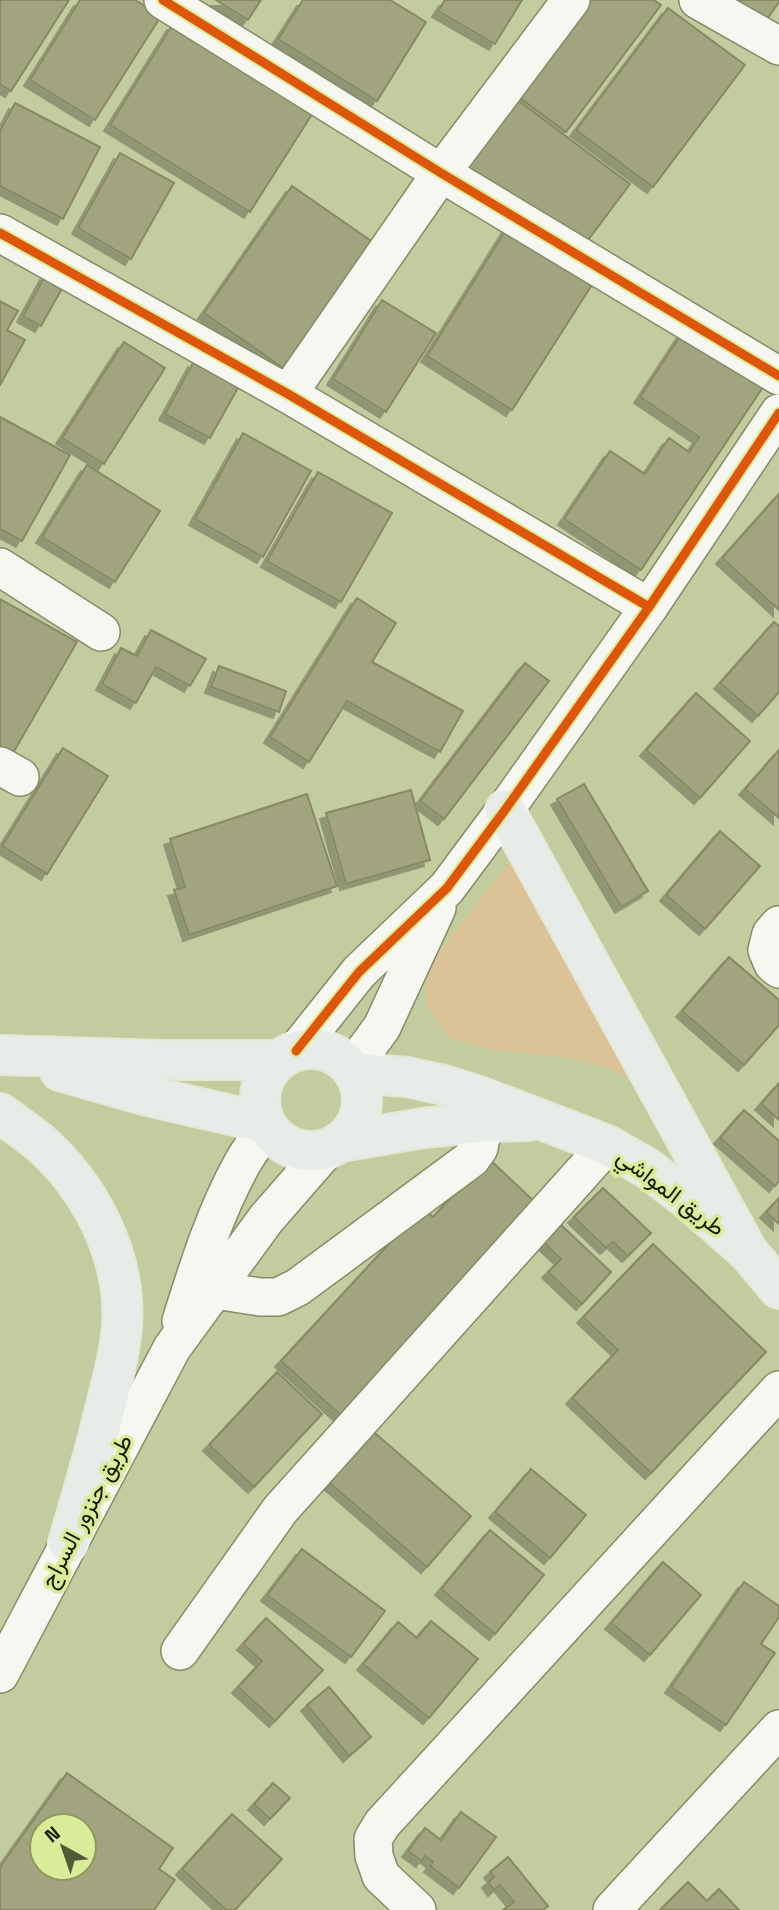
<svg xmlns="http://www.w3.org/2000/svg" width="779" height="1910" font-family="'Space Grotesk',Vazirmatn,sans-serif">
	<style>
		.green { fill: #dcc297 }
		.building { fill: #a2a480; stroke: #888962; stroke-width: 2; fill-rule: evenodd; filter: url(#shadow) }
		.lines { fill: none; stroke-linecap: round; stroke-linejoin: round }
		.minor-casing { stroke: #848c68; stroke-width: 40 }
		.major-casing { stroke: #e4e8d4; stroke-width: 42 }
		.minor { stroke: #f6f7f1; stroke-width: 37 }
		.major { stroke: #e7ece9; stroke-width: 38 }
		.cycleway-casing { stroke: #daeb99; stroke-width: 13 }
		.cycleway { stroke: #de560b; stroke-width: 9 }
		.labels { text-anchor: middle; stroke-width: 7; stroke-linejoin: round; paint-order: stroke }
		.street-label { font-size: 23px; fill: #171c00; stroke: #daeb99 }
	</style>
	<defs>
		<filter id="shadow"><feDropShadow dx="-6" dy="6" stdDeviation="0" flood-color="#0004"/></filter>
	</defs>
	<rect width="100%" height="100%" fill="#c2cc9f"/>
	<path class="green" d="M520 848 651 1090 611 1069 570 1058 487 1049 450 1038 426 1005 425 970Z"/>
	<g class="building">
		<path d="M0 0H69L11 91 0 84Z"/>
		<path d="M80 0H135L161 16 95 120 30 80Z"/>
		<path d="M216 0H261L248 20Z"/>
		<path d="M303 0H390L426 22 377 101 278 39Z"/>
		<path d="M445 0H522L495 44 438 11Z"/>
		<path d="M574 0H654L661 5 566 132 508 89Z"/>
		<path d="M733 0H779V2L765 22Z"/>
		<path d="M668 8 745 65 653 187 576 130Z"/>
		<path d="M173 24 314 111 250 212 110 125Z"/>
		<path d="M516 99 630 184 579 252 466 167Z"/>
		<path d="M15 103 100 147 63 219 0 186V131Z"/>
		<path d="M120 153 174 183 131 259 78 228Z"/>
		<path d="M292 186 377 245 289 372 204 313Z"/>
		<path d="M509 225 595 280 512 410 427 356Z"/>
		<path d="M46 274 64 285 41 326 23 316Z"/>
		<path d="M382 300 436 333 386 412 333 379Z"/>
		<path d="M0 301 18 311 7 330 25 340 0 385Z"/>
		<path d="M686 327 767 381 641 570 564 519 610 451 645 474 669 438 689 452 699 437 640 397Z"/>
		<path d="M124 342 165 368 104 464 62 438Z"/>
		<path d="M194 361 239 386 210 438 165 414Z"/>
		<path d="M0 417 70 455 22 541 0 529Z"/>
		<path d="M243 433 311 471 263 557 195 519Z"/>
		<path d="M87 465 160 511 115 582 42 537Z"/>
		<path d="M318 472 392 513 341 602 267 561Z"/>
		<path d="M779 494V610L722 558Z"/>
		<path d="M357 598 396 623 372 662 463 711 440 752 347 701 309 762 270 737Z"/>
		<path d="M0 599 77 642 12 755 0 748Z"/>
		<path d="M774 622 779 626V692L758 716 720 683Z"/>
		<path d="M151 630 206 659 190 686 156 667 136 703 102 684 121 648 137 656Z"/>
		<path d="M525 663 549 681 444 819 420 801Z"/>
		<path d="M219 666 286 691 279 712 211 687Z"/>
		<path d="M696 693 750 741 700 798 646 750Z"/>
		<path d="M63 748 108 776 47 874 2 846Z"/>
		<path d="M779 750V818L745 789Z"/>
		<path d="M584 784 648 891 621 907 557 799Z"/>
		<path d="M411 790 430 860 346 884 326 813Z"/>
		<path d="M307 794 337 886 189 935 174 890 185 887 170 839Z"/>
		<path d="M720 831 760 866 705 929 666 895Z"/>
		<path d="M729 957 779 1000V1025L744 1065 682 1011Z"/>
		<path d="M779 1083V1120L761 1104Z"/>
		<path d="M744 1110 779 1141V1181L775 1186 720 1138Z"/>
		<path d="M488 1158 536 1203 340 1415 281 1361 422 1208 433 1217Z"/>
		<path d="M603 1188 651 1233 628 1256 613 1242 606 1248 574 1217Z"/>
		<path d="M779 1198V1224L766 1212Z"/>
		<path d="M561 1225 611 1272 582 1304 548 1272 561 1259 544 1243Z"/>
		<path d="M653 1244 766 1352 651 1473 572 1398 618 1350 583 1317Z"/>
		<path d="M277 1372 322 1414 254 1487 209 1445Z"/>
		<path d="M369 1428 471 1516 427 1567 325 1479Z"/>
		<path d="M531 1469 586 1515 550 1558 495 1512Z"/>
		<path d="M490 1530 544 1575 495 1634 441 1589Z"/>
		<path d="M302 1549 385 1611 351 1657 267 1595Z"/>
		<path d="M663 1562 701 1595 650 1655 611 1623Z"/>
		<path d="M744 1582 779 1606V1617L761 1644 775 1653 726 1725 671 1687Z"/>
		<path d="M266 1618 323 1670 275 1721 238 1687 262 1661 243 1644Z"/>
		<path d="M431 1621 478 1659 429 1718 363 1664 398 1622 417 1638Z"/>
		<path d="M329 1687 371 1737 349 1756 307 1705Z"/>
		<path d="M67 1773 173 1848 159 1869 175 1880 154 1910H0V1867ZM42 1826H84V1868H42Z"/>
		<path d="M273 1783 290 1798 270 1819 254 1804Z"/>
		<path d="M461 1812 496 1837 459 1888 430 1866 433 1862 425 1856 422 1861 408 1851 425 1828 441 1840Z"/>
		<path d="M232 1814 282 1859 235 1910H226L182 1869Z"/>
		<path d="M508 1857 548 1906 543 1910H503L514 1902 500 1885 494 1890 488 1882 494 1877 490 1872Z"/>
		<path d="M688 1882 707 1901 719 1889 739 1910H660Z"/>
	</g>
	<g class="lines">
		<g class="minor-casing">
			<g id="minor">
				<path d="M163 0 441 173 779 376"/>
				<path d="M698 0 779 46"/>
				<path d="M0 233 288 394 649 607"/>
				<path d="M288 394 441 173 571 0"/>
				<path d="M0 567 101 632"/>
				<path d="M0 766 20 777"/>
				<path d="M779 925 771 934 767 950 773 964 779 969"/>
				<path d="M296 1051 359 972 447 888 505 810 649 607 779 413"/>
				<path d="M352 1068 382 1027 437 908"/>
				<path d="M215 1290 260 1297H278L298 1287 471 1159 479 1148 484 1122"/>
				<path d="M181 1321C198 1267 215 1212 243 1162 250 1150 259 1138 267 1126"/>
				<path d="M180 1651 280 1510 607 1145"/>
				<path d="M0 1674 172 1348 266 1219 327 1149"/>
				<path d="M417 1910 381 1876 374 1856 373 1839 382 1824 779 1390"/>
				<path d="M612 1910 779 1729"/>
			</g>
		</g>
		<g class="major-casing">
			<g id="major">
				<path d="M505 810 748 1252"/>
				<circle cx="311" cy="1100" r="51"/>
				<path d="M0 1055 160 1060H278"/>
				<path d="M60 1071 144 1095 265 1123"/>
				<path d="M355 1073 407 1077 444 1085 479 1096 607 1145 647 1168 685 1197 748 1252 779 1289"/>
				<path d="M0 1113C15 1125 33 1135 47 1149 96 1196 130 1267 121 1336 118 1362 110 1389 104 1414 93 1458 81 1500 68 1543"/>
				<path d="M340 1142 423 1128 484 1122 528 1121"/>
			</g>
		</g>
		<use href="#minor" class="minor"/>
		<use href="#major" class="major"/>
		<g class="cycleway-casing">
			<g id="cycleway">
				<path d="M163 0 441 173 779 376"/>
				<path d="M0 233 288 394 649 607"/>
				<path d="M296 1051 359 972 447 888 505 810 649 607 779 413"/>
			</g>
		</g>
		<use href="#cycleway" class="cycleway"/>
	</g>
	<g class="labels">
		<g class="street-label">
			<text transform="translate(671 1192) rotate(37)" y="8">طريق المواشي</text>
			<text transform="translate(86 1511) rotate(-62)" y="8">طريق جنزور السراج</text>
		</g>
	</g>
	<g transform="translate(63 1847) rotate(320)"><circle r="33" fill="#daeb99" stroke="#8c985c" stroke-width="2"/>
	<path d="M0-5L12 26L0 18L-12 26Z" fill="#535a38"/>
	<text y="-10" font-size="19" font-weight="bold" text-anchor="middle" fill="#171c00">N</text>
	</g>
</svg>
